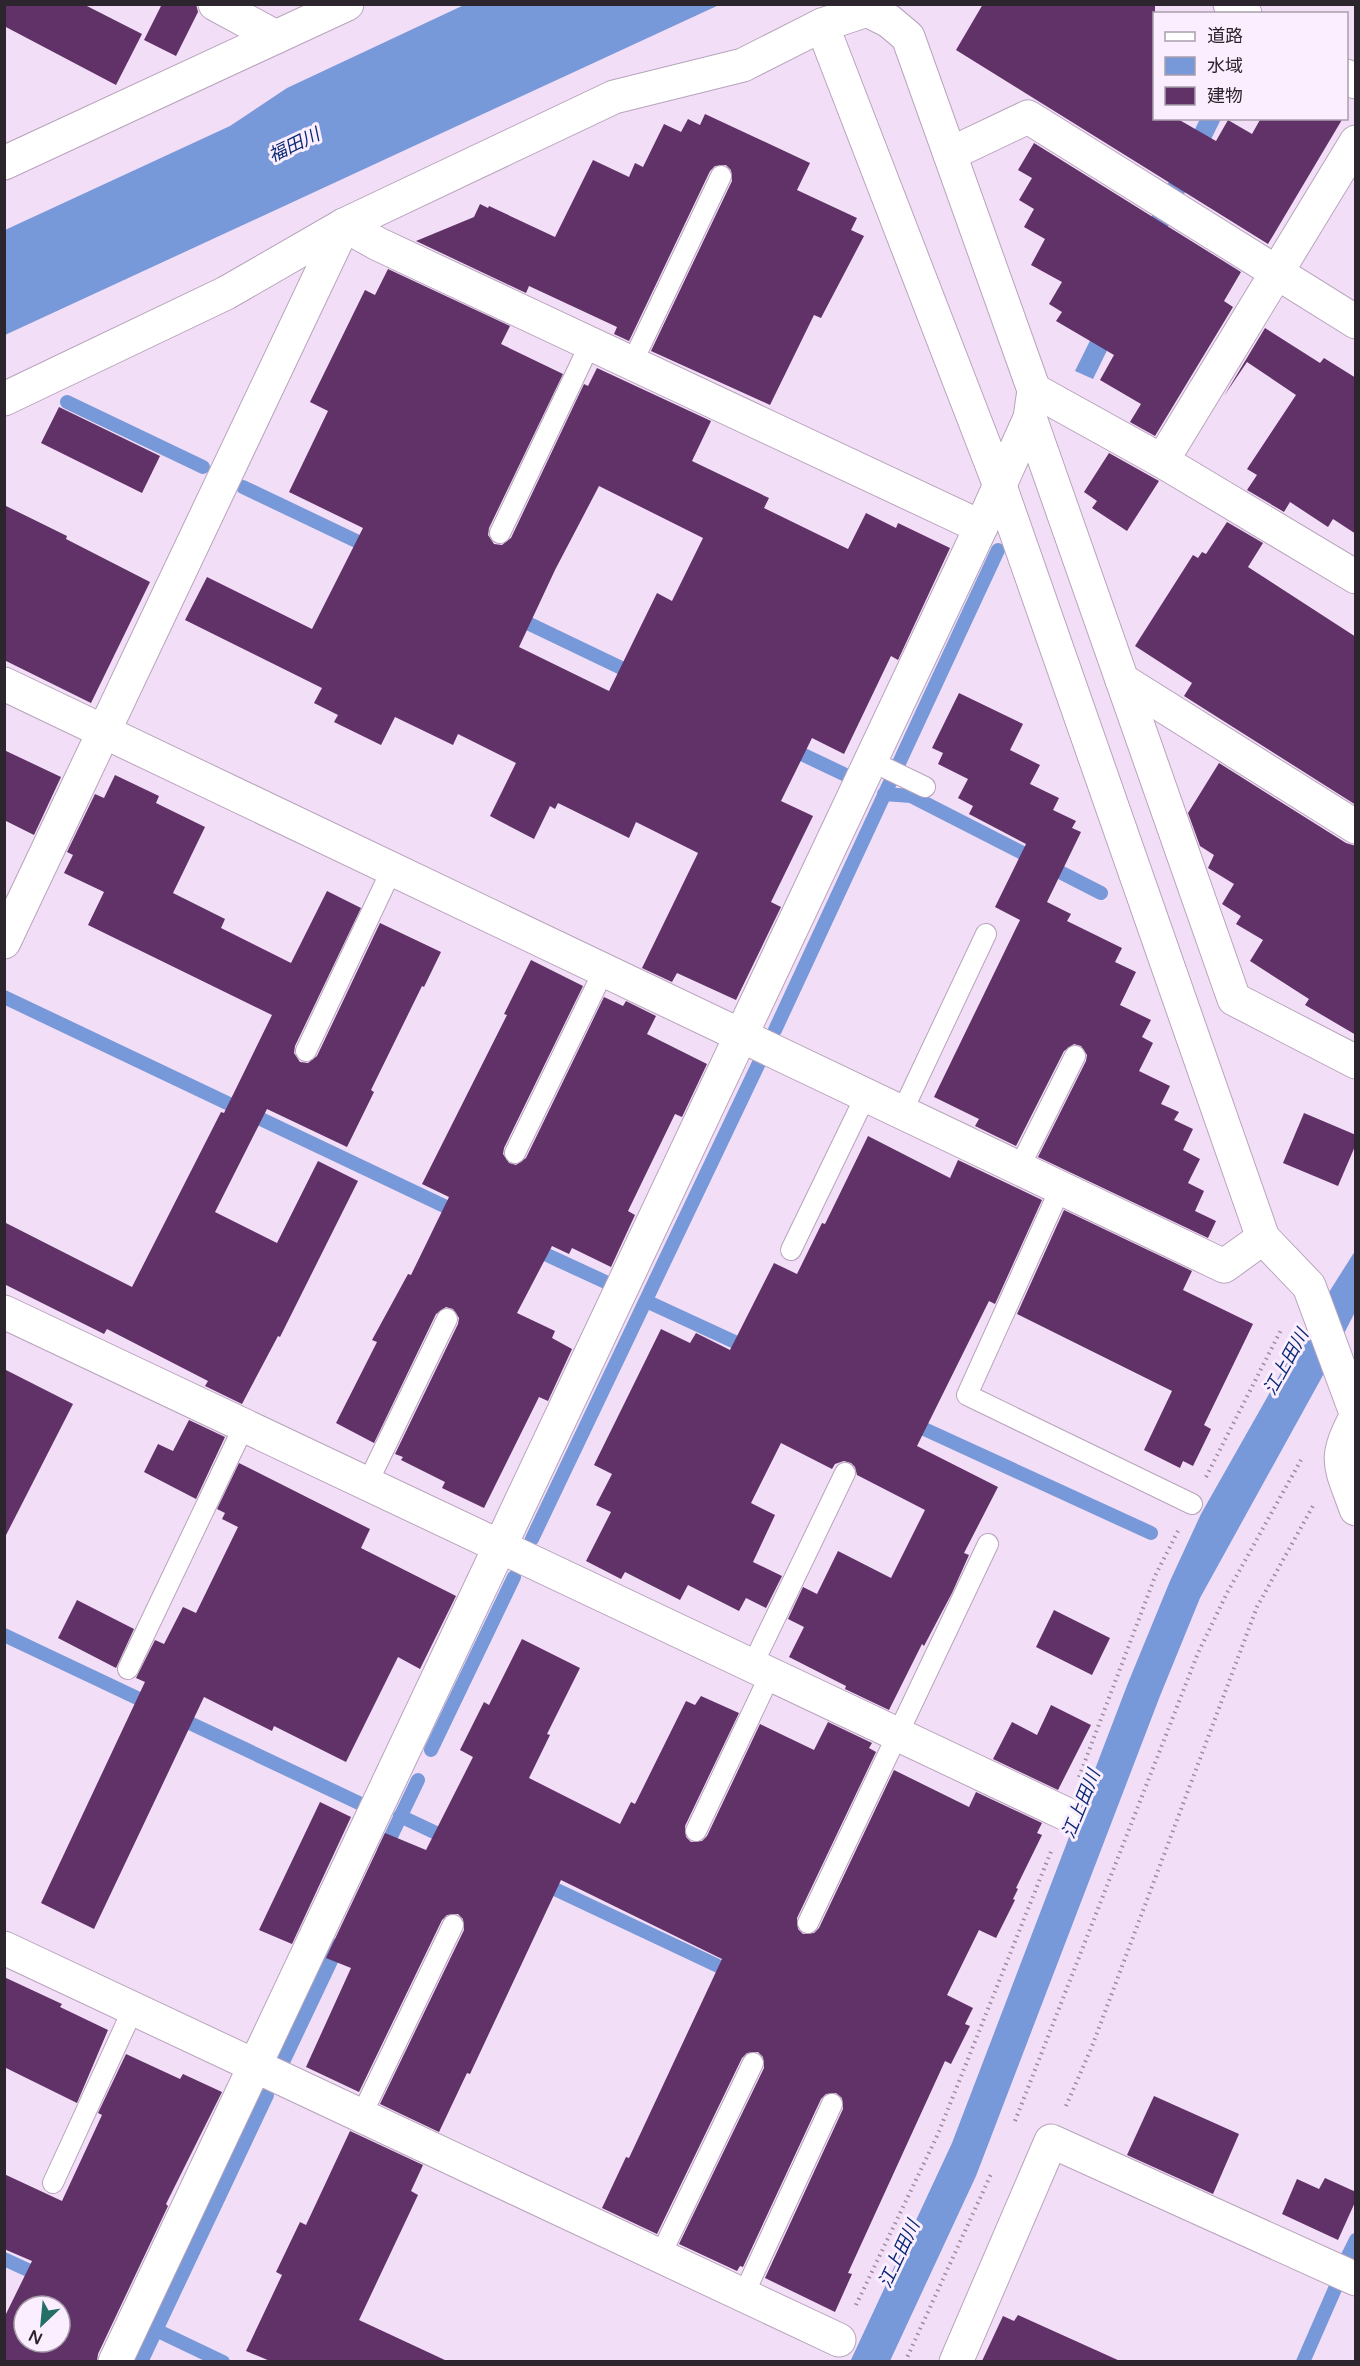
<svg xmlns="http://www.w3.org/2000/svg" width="1360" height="2366" font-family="'Varela Round','Noto Sans JP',sans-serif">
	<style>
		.water { fill: #7798d9 }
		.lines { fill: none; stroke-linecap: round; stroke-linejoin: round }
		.stream { stroke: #7798d9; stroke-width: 14 }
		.building { fill: #603268; fill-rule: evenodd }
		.lane-casing { stroke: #b8a4bc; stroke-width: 22 }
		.street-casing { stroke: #b8a4bc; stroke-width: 35 }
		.path { stroke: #9c8c9e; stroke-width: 4; stroke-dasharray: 1.5 4.5; stroke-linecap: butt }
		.lane { stroke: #fff; stroke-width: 20 }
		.street { stroke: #fff; stroke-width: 33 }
		.labels { text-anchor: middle; stroke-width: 6; stroke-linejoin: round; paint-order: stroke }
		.water-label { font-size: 18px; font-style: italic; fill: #092a75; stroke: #fbeefe }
	</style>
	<rect width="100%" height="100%" fill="#f3def7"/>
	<g class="water">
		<path d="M464 5H719L5 335V230L230 126 287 88Z"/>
		<path d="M1200 119H1221L1093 379 1075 371Z"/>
		<path d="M1355 1251V1312L1322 1377 1200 1598 1160 1696 976 2176 890 2361 850 2362 952 2143 1128 1683 1170 1581 1201 1514 1307 1327Z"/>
	</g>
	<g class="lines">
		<g class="stream">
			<path d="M67 402 203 467"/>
			<path d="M243 487 371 548"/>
			<path d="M515 617 636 675"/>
			<path d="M789 748 852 778"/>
			<path d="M884 794 911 796 1101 893"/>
			<path d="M4 997 461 1214"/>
			<path d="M775 1030 998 550"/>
			<path d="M532 1248 612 1285"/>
			<path d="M646 1301 750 1349"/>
			<path d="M909 1422 1151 1533"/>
			<path d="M532 1539 759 1063"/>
			<path d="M4 1635 154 1706"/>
			<path d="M177 1717 361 1804"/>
			<path d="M431 1750 514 1577"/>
			<path d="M400 1816 451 1840"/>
			<path d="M384 1851 418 1780"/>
			<path d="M542 1883 733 1973"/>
			<path d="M282 2064 339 1944"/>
			<path d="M1347 2258 1356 2240"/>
			<path d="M4 2259 43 2277"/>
			<path d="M156 2330 223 2362"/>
			<path d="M141 2362 267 2095"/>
			<path d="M1303 2362 1338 2282"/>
		</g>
	</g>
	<g class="building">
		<path d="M4 4H83L142 34 116 85 4 26Z"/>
		<path d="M162 4H196L198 12 176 56 144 40Z"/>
		<path d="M983 4H1155V118H1176L1216 141 1228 120 1252 134 1261 118H1343L1268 244 956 50Z"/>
		<path d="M705 114 810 163 797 190 857 218 851 230 864 236 821 318 814 315 770 405 651 351 732 181 731 170 726 165 715 166 710 171 629 341 614 334 617 327 529 286 526 293 416 241 474 217 480 204 488 208 489 206 555 237 593 160 629 177 635 163 643 167 664 124 681 132 688 119 700 125Z"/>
		<path d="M1034 143 1241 272 1224 301 1233 307 1155 436 1130 422 1141 404 1100 380 1114 355 1056 321 1062 312 1049 304 1062 282 1031 265 1045 239 1024 227 1034 209 1019 200 1032 178 1018 170Z"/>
		<path d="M388 269 510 326 501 344 563 374 489 528 488 535 494 544 502 545 511 538 584 384 588 386 597 368 711 421 692 461 769 498 764 508 848 549 866 513 896 528 898 523 950 548 898 660 891 656 844 754 812 738 781 801 813 816 771 902 781 907 736 1000 677 973 672 982 642 968 698 853 636 822 629 838 558 803 555 809 550 806 534 839 490 816 516 763 458 734 453 745 395 717 381 745 334 722 338 715 314 703 322 688 185 620 207 577 312 629 363 528 289 492 328 411 310 402 365 290 375 295ZM599 486 703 538 672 601 657 593 609 691 519 647 555 570Z"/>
		<path d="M1265 328 1320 363 1324 358 1356 378V534L1333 519 1328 527 1290 502 1284 512 1247 490 1257 475 1247 469 1296 395 1247 362 1224 396Z"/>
		<path d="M59 407 160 456 142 493 41 443Z"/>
		<path d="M1109 453 1159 481 1127 531 1092 508 1097 501 1084 492Z"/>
		<path d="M4 505 67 536 66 539 150 582 91 703 4 660Z"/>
		<path d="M1227 522 1263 543 1248 567 1356 637V805L1184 696 1192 683 1135 646 1193 555 1198 558 1202 552 1206 554Z"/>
		<path d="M959 693 1023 724 1010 750 1040 765 1030 784 1059 798 1053 810 1076 821 1072 828 1081 832 1047 902 1071 914 1067 921 1122 948 1115 962 1136 972 1120 1005 1151 1020 1142 1037 1153 1043 1139 1071 1170 1086 1161 1104 1179 1112 1174 1120 1193 1129 1183 1150 1200 1159 1188 1183 1204 1191 1195 1211 1216 1221 1208 1238 1038 1157 1086 1061 1087 1055 1081 1046 1074 1044 1064 1051 1016 1146 975 1126 979 1119 934 1097 1020 920 995 907 1026 844 969 814 973 806 958 798 968 779 938 764 943 753 932 748Z"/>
		<path d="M4 750 61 777 34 835 4 820Z"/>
		<path d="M1219 763 1346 843 1356 846V1035L1305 1005 1309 999 1250 961 1263 940 1236 924 1241 916 1222 904 1234 884 1208 868 1214 855 1200 846 1188 813Z"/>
		<path d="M115 775 159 796 156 803 205 827 173 893 225 919 221 928 291 963 327 891 361 908 295 1046 294 1053 300 1062 308 1063 317 1056 380 923 441 952 424 987 422 986 371 1090 374 1092 347 1147 267 1109 215 1212 277 1243 318 1161 358 1181 280 1337 278 1336 242 1404 205 1386 208 1381 107 1329 104 1334 4 1284V1222L132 1287 221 1112 224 1113 272 1015 88 925 104 892 64 873 73 855 67 852 95 794 104 798Z"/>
		<path d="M531 960 583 986 504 1148 503 1154 509 1163 516 1165 526 1158 604 997 623 1006 626 1001 656 1016 647 1034 707 1064 682 1117 675 1114 628 1211 635 1215 611 1267 572 1248 569 1254 552 1246 517 1313 555 1331 552 1338 572 1349 548 1401 539 1397 484 1508 442 1488 445 1482 401 1460 403 1457 395 1454 458 1324 459 1318 453 1309 446 1307 436 1314 374 1443 336 1423 377 1342 372 1340 408 1274 411 1275 449 1197 422 1184 507 1015 504 1014Z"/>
		<path d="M1304 1113 1356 1135V1144L1338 1186 1283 1163Z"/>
		<path d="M868 1136 950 1178 958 1160 1042 1200 995 1304 989 1301 917 1446 998 1487 964 1553 969 1555 952 1593 924 1646 922 1644 889 1710 845 1689 846 1686 789 1657 804 1627 788 1619 803 1587 817 1594 838 1551 891 1578 925 1510 857 1475 855 1467 851 1463 844 1461 835 1464 832 1469 781 1443 751 1503 775 1515 753 1562 782 1576 766 1608 746 1598 739 1611 688 1585 680 1600 625 1572 621 1579 586 1561 611 1512 596 1505 612 1474 594 1465 661 1329 690 1343 696 1333 730 1350 774 1263 797 1274 822 1223 825 1224Z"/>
		<path d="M1064 1210 1192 1271 1183 1290 1253 1324 1204 1425 1211 1429 1193 1466 1183 1461 1180 1468 1144 1450 1172 1391 1017 1314Z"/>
		<path d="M4 1369 73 1404 4 1539Z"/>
		<path d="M189 1420 225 1437 196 1499 144 1472 158 1444 173 1451Z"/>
		<path d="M239 1463 370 1529 361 1548 456 1596 420 1669 398 1657 346 1762 274 1726 272 1731 204 1697 94 1929 41 1903 144 1684 145 1682 136 1678 155 1640 164 1644 183 1607 196 1613 238 1527 222 1519 225 1513 217 1509Z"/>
		<path d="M77 1600 134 1629 116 1668 58 1638Z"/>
		<path d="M1054 1610 1110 1638 1092 1675 1036 1647Z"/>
		<path d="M522 1639 580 1668 547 1734 550 1735 529 1778 620 1824 631 1802 635 1804 686 1701 695 1705 701 1696 739 1713 685 1826 686 1837 691 1842 702 1841 707 1836 760 1724 814 1750 828 1722 872 1743 869 1748 876 1752 797 1918 798 1929 803 1934 814 1933 819 1928 894 1770 969 1807 976 1792 1042 1823 1037 1833 1042 1835 1016 1888 1018 1889 1013 1899 1015 1900 996 1938 979 1930 947 1995 973 2008 965 2024 970 2026 951 2064 945 2061 848 2273 852 2274 835 2312 765 2278 843 2109 842 2098 836 2093 826 2094 821 2099 743 2267 740 2266 737 2271 679 2244 764 2068 763 2057 758 2052 747 2053 742 2058 657 2234 602 2208 626 2157 629 2158 722 1959 561 1880 470 2074 467 2073 439 2132 380 2104 464 1930 463 1919 458 1914 447 1915 442 1920 359 2092 306 2067 351 1968 326 1958 385 1833 426 1850 473 1757 460 1750 484 1702 489 1705Z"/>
		<path d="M1051 1705 1091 1725 1058 1790 993 1759 1012 1722 1037 1735Z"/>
		<path d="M320 1802 351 1817 292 1944 259 1930Z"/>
		<path d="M4 1977 62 2004 60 2007 108 2030 77 2103 4 2067Z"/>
		<path d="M126 2054 180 2079 183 2074 222 2092 166 2204 168 2206 98 2354 97 2361H4V2318L32 2261 4 2249V2174L62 2201 102 2115 98 2113ZM24 2306H60V2342H24Z"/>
		<path d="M1154 2096 1239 2134 1213 2194 1127 2155Z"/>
		<path d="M350 2131 423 2165 411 2191 418 2195 359 2320 447 2361H270L246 2351 282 2275 276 2272 300 2222 306 2225Z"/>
		<path d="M1325 2178 1356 2192V2200L1338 2240 1282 2214 1297 2179 1319 2189Z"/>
		<path d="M1018 2315 1120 2361H982L1003 2316 1014 2321Z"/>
	</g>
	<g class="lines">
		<g class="lane-casing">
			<g id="lane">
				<path d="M632 363 721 176"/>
				<path d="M500 533 590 344"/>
				<path d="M871 761 925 787"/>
				<path d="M306 1051 392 869"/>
				<path d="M902 1112 986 934"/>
				<path d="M515 1153 604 970"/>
				<path d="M1019 1168 1075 1056"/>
				<path d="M1061 1187 967 1395 1192 1504"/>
				<path d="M791 1250 866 1095"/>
				<path d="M367 1484 447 1319"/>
				<path d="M752 1666 845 1473"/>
				<path d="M128 1669 244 1426"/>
				<path d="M696 1831 770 1675"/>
				<path d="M808 1923 988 1544"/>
				<path d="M361 2116 453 1925"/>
				<path d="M53 2183 133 2009"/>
				<path d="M660 2256 753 2063"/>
				<path d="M743 2296 832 2104"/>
			</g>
		</g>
		<g class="street-casing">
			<g id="street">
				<path d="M215 4 276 37"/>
				<path d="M1230 4 1245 14"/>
				<path d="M822 25 1000 486 1263 1238 1309 1286 1356 1413"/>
				<path d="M1346 76 1356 82"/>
				<path d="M950 154 1028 117 1356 322"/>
				<path d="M4 163 347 4"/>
				<path d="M344 225 378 244 981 527"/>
				<path d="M4 399 226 293 344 225 614 97 743 65 822 25 867 10 889 21 908 37 1034 390"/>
				<path d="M1030 418 1234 999 1356 1062"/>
				<path d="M1162 461 1356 142"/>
				<path d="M1122 680 1356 827"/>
				<path d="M4 684 1224 1266 1263 1238"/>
				<path d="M4 942 344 225"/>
				<path d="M4 1312 1066 1814"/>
				<path d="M1356 1417C1332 1460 1341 1466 1356 1509"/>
				<path d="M4 1948 839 2340"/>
				<path d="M115 2362 981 527 1030 418 1034 390 1162 461 1356 577"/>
				<path d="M956 2362 1051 2141 1356 2279"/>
			</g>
		</g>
		<g class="path">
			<path d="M1206 1477 1282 1328"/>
			<path d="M1079 1777 1156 1574 1178 1531"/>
			<path d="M1066 2106 1091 2049 1257 1607 1313 1506"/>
			<path d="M1015 2121 1198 1653 1227 1593 1301 1460"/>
			<path d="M856 2305 938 2134 1052 1849"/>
			<path d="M905 2362 992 2172"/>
		</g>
		<use href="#lane" class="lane"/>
		<use href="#street" class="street"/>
	</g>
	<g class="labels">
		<g class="water-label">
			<text transform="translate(294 145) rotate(-26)" y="6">福田川</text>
			<text transform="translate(1286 1362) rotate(-61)" y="6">江上田川</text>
			<text transform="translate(1081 1804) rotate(-68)" y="6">江上田川</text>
			<text transform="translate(899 2254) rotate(-65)" y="6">江上田川</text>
		</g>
	</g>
	<rect width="1360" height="2366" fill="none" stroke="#2d252e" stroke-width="12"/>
	<rect x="1153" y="12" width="195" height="108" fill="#fbeefe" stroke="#a99eab" stroke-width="1.5"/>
	<rect x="1165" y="32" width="30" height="9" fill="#ffffff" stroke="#a99eab" stroke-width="1.5"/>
	<text x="1207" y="42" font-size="18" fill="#2d252e">道路</text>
	<rect x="1165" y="57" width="30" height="18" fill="#7798d9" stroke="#a99eab" stroke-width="1.5"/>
	<text x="1207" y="72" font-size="18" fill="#2d252e">水域</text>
	<rect x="1165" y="87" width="30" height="18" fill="#603268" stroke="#a99eab" stroke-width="1.5"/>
	<text x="1207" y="102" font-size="18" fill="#2d252e">建物</text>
	<g transform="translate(42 2324) rotate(206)"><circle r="28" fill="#fbeefe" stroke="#a99eab" stroke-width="1.5"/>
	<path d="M0-4.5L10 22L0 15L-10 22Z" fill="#256f69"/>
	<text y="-9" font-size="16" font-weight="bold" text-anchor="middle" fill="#2d252e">N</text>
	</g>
</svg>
